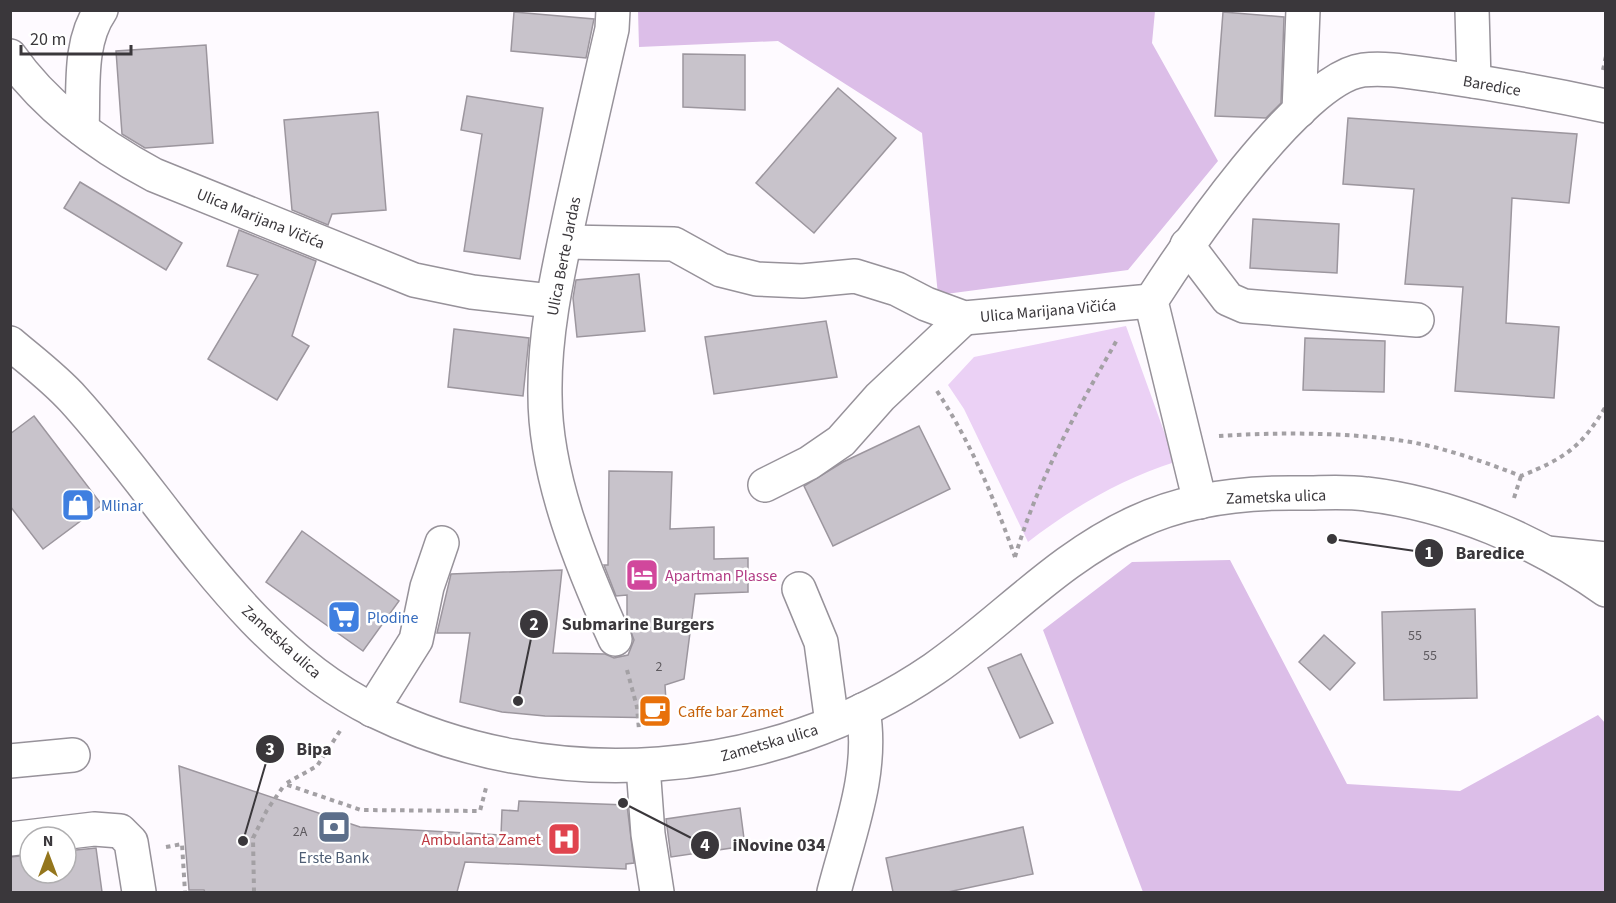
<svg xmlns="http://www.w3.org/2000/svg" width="1616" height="903" font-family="'Source Sans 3',sans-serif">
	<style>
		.green { fill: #ebd1f5 }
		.forest { fill: #dcbee8 }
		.building { fill: #c8c3cb; stroke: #9c969e; stroke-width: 1.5 }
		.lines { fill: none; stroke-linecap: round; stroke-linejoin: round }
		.minor-casing { stroke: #97929a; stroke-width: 36 }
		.major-casing { stroke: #97929a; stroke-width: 36 }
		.path { stroke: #a3a0a4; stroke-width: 4; stroke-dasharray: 4.5 4.5; stroke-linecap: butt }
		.minor { stroke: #fff; stroke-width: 33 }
		.major { stroke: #fff; stroke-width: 33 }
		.labels { text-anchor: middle; stroke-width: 5; stroke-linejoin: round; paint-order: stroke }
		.number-label { font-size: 14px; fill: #5e5a5f }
		.street-label { font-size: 16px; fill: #3a373b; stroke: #fff }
		.shop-label { font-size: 16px; fill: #366cbe; stroke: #fff; text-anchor: start }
		.hotel-label { font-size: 16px; fill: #b23c85; stroke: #fff; text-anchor: start }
		.food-label { font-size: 16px; fill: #c56008; stroke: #fff; text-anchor: start }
		.health-label { font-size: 16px; fill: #be3a42; stroke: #fff; text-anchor: end }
		.service-label { font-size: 16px; fill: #4e5e75; stroke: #fff }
		.leader { fill: none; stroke: #3a373b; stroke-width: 2 }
		.callout-dot { fill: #3a373b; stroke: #fff; stroke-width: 2 }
		.mark-label { font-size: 18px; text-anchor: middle; font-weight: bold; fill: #fff }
		.callout-label { font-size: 18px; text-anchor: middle; font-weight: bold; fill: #3a373b; stroke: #fff; stroke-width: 5; stroke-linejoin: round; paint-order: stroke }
	</style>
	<rect width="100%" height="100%" fill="#fefaff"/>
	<path class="green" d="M1126 326 1175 462C1121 479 1072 508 1028 542L964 409 948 385 974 357Z"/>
	<g class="forest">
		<path d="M638 11H1155L1152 43 1218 161 1128 270 938 295 922 133 778 41 639 47Z"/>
		<path d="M1230 560 1347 784 1460 791 1598 715 1606 724 1605 892H1143L1043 630 1132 562Z"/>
	</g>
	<g class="building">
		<path d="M514 12 594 19 586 58 511 51Z"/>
		<path d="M1223 12 1284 17 1281 103 1266 118 1215 116Z"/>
		<path d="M206 45 213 143 145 148 122 134 116 51Z"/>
		<path d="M683 54 745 55V110L683 107Z"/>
		<path d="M838 88 896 138 814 233 756 183Z"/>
		<path d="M467 96 543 108 520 259 464 251 482 134 461 130Z"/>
		<path d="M378 112 386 210 332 214 328 225 292 210 284 120Z"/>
		<path d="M1348 118 1577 134 1569 203 1512 198 1506 323 1559 327 1554 398 1455 391 1463 287 1405 284 1414 189 1343 184Z"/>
		<path d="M80 182 182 243 166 270 64 208Z"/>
		<path d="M1253 219 1339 224 1337 273 1250 268Z"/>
		<path d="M239 230 316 261 292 336 309 346 277 400 208 359 258 275 227 266Z"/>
		<path d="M639 274 645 331 577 337 573 298 576 280Z"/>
		<path d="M826 321 837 377 714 394 705 337Z"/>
		<path d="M454 329 529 338 523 396 448 387Z"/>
		<path d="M1305 338 1385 341 1384 392 1303 390Z"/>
		<path d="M34 416 102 505 43 549 10 506V434Z"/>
		<path d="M919 426 950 489 833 546 804 486 843 462Z"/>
		<path d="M609 471 672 472 670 529 714 527V559L748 558V592L695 594 684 679 665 685 667 718 545 716 502 712 460 702 470 633H437L451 574 562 570 553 653 605 654 614 658 628 655 634 640 627 621V595L616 596 604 565H608Z"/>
		<path d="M302 531 399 601 363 651 266 582Z"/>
		<path d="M1475 609 1477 698 1384 700 1382 612Z"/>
		<path d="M1324 635 1355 663 1330 690 1299 662Z"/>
		<path d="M1021 654 1053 723 1020 738 988 668Z"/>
		<path d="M179 766 360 827 501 835 502 810 518 811 519 801 627 805 634 863 626 864V869L465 862 457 892H205L204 890H189Z"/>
		<path d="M740 808 745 846 671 857 666 819Z"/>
		<path d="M1023 827 1033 874 948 892H893L886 858Z"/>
		<path d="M96 848 102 892H10V857L30 855V873H66V851Z"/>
	</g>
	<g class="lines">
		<g class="minor-casing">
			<g id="minor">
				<path d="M613 10 612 29C597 94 582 159 568 225 556 281 544 337 545 395 545 477 582 566 615 639"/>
				<path d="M1472 10 1474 81"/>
				<path d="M10 56C45 106 100 146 154 175L414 280 472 292 551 301"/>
				<path d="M1299 111 1303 10"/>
				<path d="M82 129C84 90 78 43 101 10"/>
				<path d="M565 242 674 244 721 270 757 279 802 281 855 276 897 289 926 304 964 318 1151 301"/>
				<path d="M1187 245 1228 299 1244 306 1417 320"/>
				<path d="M765 485 809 463 841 441 880 397 964 318"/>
				<path d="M1200 502 1151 301C1185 248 1300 78 1363 70 1388 67 1415 73 1440 76 1495 84 1551 94 1606 106"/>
				<path d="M1547 553 1606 559"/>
				<path d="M799 589 821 642 832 723"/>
				<path d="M372 710 416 640 427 587 442 543"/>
				<path d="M10 761 73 755"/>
				<path d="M643 766 648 834 657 892"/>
				<path d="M10 839 94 829 120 831 131 842 139 892"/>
				<path d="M834 892C849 833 874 772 863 710"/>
			</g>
		</g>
		<g class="major-casing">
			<path id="major" d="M10 343C31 361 54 378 73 399 168 503 244 647 375 711 551 797 772 780 934 669 1003 621 1059 557 1137 522 1188 498 1246 492 1301 493 1322 493 1345 491 1366 494 1451 504 1537 541 1606 590"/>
		</g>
		<g class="path">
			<path d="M1603 70 1606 56"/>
			<path d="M937 391C971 443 994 498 1015 557"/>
			<path d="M1219 436C1280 432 1355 432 1416 443 1451 450 1487 463 1521 476 1565 458 1581 448 1606 406"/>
			<path d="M1514 498 1521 476"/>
			<path d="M1015 557C1038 479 1077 410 1117 340"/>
			<path d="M627 670 637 707 639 730"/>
			<path d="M340 731 317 766 285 784 361 810 480 811 487 784"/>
			<path d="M166 847 182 844 185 892"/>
			<path d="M254 892 253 838 267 810 285 784"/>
		</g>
		<use href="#minor" class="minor"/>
		<use href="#major" class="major"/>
	</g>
	<defs>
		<g id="shop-square" transform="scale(1.725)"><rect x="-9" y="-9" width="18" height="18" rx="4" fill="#3f7fe0" stroke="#fff"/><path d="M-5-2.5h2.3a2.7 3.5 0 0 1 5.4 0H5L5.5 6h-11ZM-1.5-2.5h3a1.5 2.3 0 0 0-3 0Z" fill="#fff"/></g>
		<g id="hotel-square" transform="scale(1.725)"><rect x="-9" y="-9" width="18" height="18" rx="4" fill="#d1479c" stroke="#fff"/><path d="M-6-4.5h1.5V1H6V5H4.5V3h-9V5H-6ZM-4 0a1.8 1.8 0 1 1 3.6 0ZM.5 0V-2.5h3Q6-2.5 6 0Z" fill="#fff"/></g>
		<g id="supermarket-square" transform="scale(1.725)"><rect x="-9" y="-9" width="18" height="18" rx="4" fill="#3f7fe0" stroke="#fff"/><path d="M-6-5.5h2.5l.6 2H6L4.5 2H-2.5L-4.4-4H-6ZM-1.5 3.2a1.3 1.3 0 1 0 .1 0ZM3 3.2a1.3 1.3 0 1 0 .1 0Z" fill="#fff"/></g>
		<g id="cafe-square" transform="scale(1.725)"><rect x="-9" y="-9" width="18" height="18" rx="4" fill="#e8710a" stroke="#fff"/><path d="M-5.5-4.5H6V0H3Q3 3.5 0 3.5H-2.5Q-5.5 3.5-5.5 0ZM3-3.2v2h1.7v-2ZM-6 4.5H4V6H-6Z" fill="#fff"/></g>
		<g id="bank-square" transform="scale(1.725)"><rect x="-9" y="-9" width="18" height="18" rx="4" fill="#5c6f8a" stroke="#fff"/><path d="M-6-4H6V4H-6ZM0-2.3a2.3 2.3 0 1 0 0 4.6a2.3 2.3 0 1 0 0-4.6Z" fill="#fff"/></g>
		<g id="hospital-square" transform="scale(1.725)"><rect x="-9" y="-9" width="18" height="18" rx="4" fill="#e0444e" stroke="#fff"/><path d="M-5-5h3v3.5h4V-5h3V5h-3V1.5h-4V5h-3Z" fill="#fff"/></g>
	</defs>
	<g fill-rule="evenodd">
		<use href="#shop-square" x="78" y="505"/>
		<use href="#hotel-square" x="642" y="575"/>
		<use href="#supermarket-square" x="344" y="617"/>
		<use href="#cafe-square" x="655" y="711"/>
		<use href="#bank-square" x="334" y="827"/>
		<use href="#hospital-square" x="564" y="839"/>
	</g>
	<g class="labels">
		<g class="number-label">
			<text x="1415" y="640">55</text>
			<text x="1430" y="660">55</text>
			<text x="659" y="671">2</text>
			<text x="300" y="836">2A</text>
		</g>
		<g class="street-label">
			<text transform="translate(1492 85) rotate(10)" y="6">Baredice</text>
			<text transform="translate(261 218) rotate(22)" y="6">Ulica Marijana Vičića</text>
			<text transform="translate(563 256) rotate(-79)" y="6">Ulica Berte Jardas</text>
			<text transform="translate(1048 310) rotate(-5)" y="6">Ulica Marijana Vičića</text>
			<text transform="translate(1276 496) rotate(-2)" y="6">Zametska ulica</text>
			<text transform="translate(282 641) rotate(42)" y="6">Zametska ulica</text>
			<text transform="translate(769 742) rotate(-16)" y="6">Zametska ulica</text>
		</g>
		<g class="shop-label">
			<text x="101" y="511">Mlinar</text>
			<text x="367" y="623">Plodine</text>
		</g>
		<g class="hotel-label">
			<text x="665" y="581">Apartman Plasse</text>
		</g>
		<g class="food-label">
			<text x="678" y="717">Caffe bar Zamet</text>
		</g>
		<g class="health-label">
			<text x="541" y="845">Ambulanta Zamet</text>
		</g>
		<g class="service-label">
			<text x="334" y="863">Erste Bank</text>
		</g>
	</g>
	<path class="leader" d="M1332 539L1429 553M518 701L534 624M243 841L270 749M623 803L705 845"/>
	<g class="callout-dot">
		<circle cx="1332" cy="539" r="6"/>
		<circle cx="518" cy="701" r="6"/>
		<circle cx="243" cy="841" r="6"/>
		<circle cx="623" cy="803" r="6"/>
		<circle cx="1429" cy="553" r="15"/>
		<circle cx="534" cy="624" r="15"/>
		<circle cx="270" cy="749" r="15"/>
		<circle cx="705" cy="845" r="15"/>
	</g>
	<g class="mark-label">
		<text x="1429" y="559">1</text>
		<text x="534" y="630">2</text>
		<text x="270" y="755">3</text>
		<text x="705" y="851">4</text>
	</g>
	<g class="callout-label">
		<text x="1490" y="559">Baredice</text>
		<text x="638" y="630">Submarine Burgers</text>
		<text x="314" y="755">Bipa</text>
		<text x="779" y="851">iNovine 034</text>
	</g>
	<rect width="1616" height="903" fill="none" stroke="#3a373b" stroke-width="24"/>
	<g transform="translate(48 855)"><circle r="28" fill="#ffffff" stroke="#b0afb1" stroke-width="1.5"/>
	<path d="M0-4.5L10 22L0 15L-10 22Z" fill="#94761d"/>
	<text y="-9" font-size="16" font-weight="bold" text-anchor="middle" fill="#3a373b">N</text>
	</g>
	<path d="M21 45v9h110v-9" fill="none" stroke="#3a373b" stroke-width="3"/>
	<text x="30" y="45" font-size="18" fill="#3a373b" stroke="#ffffff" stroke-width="4.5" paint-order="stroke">20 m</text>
</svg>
